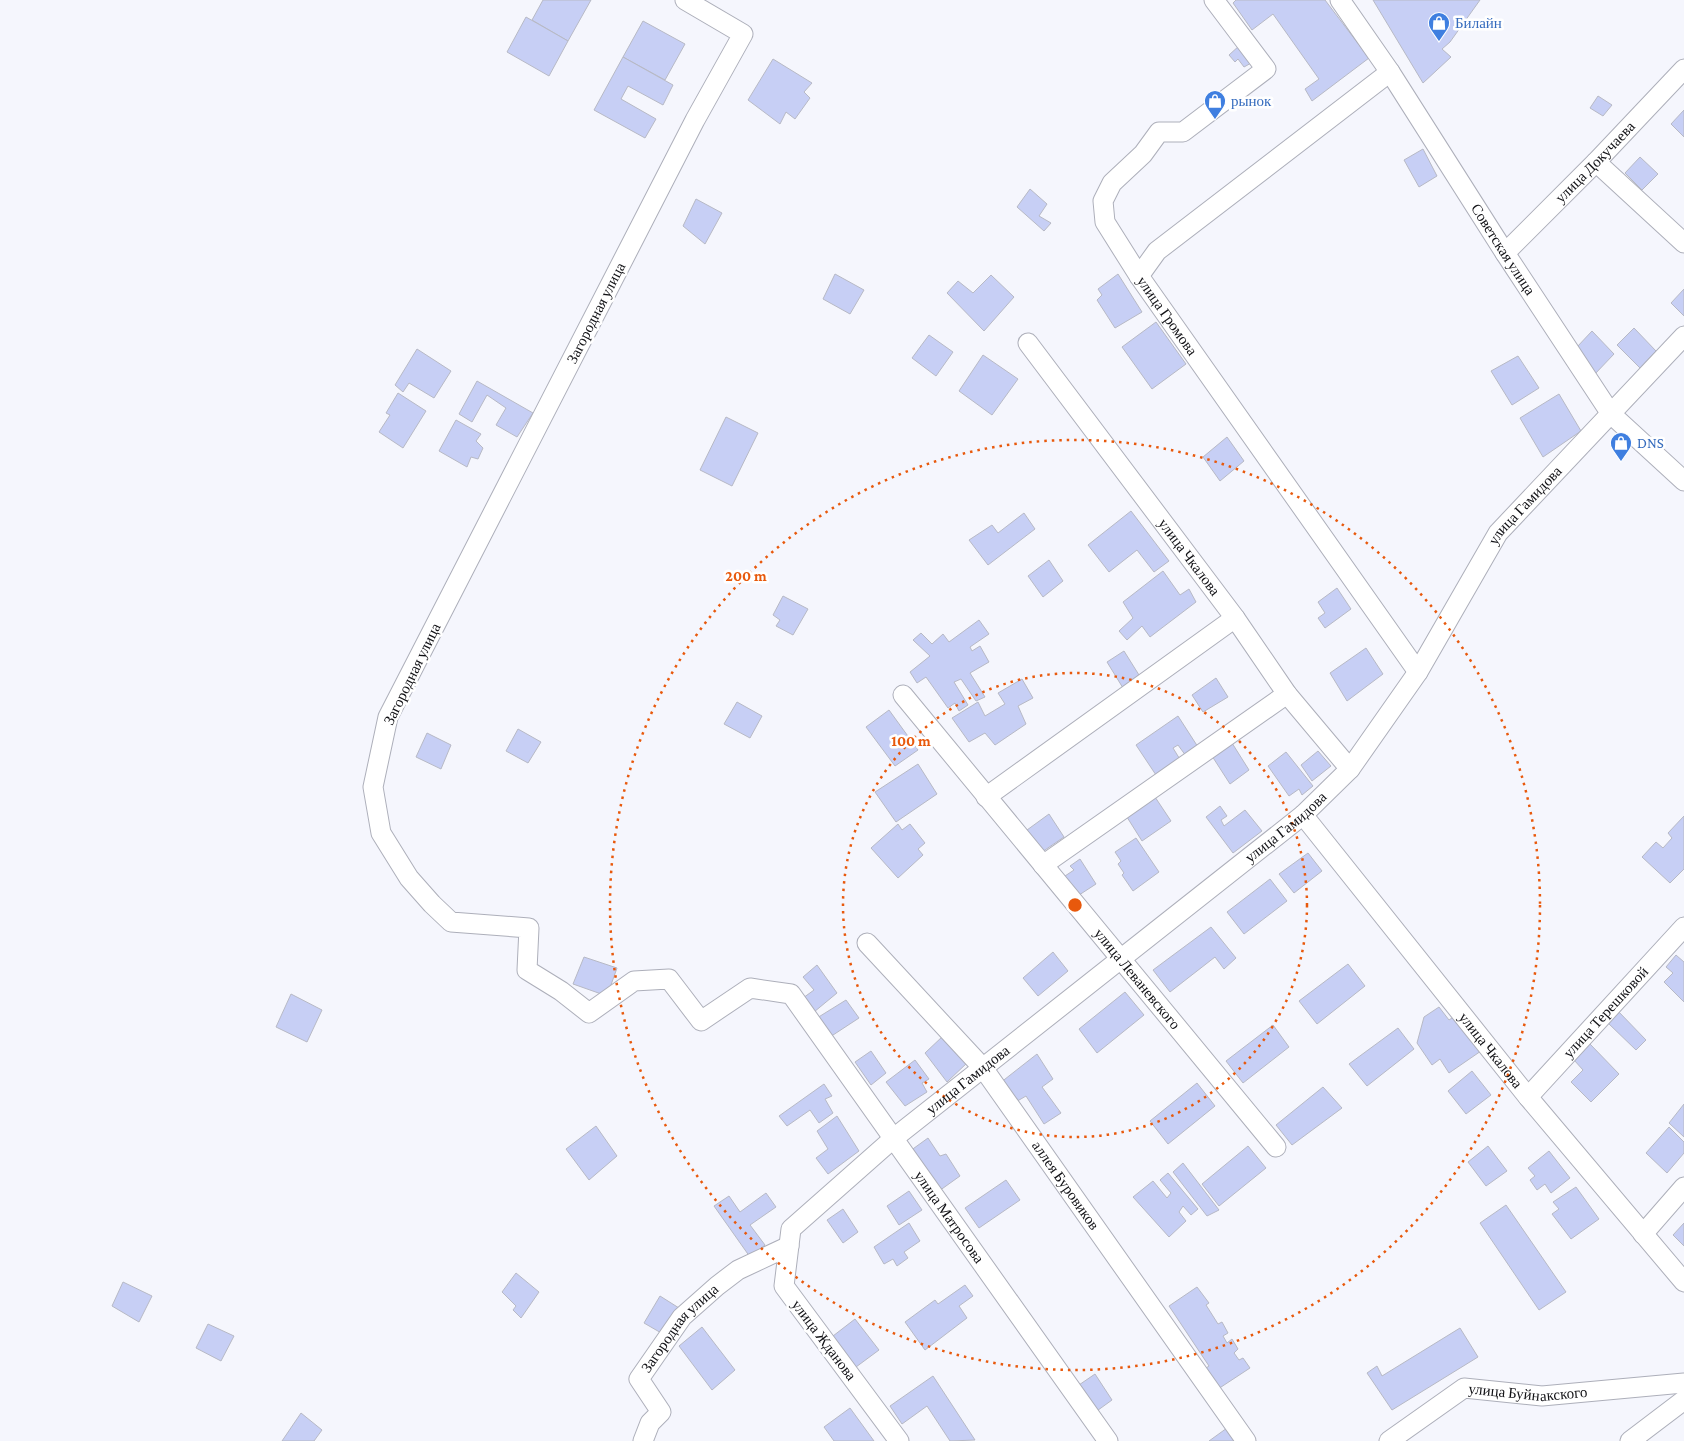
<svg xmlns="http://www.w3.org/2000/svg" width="1684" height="1441" font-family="'Crimson Pro',serif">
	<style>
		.building { fill: #c7cff5; stroke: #b7b9c5 }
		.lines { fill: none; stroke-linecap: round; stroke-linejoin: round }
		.minor-casing { stroke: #adafba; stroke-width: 21 }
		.minor { stroke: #fff; stroke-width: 19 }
		.ring { fill: none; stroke: #e8590c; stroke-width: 2.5; stroke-dasharray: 2.5 5 }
		.labels { text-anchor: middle; stroke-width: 5; stroke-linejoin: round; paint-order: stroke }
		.shop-label { font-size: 15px; fill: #366cbe; stroke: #fff; text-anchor: start }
		.street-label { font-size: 15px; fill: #111115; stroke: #fff }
		.centre { fill: #e8590c; stroke: #fff; stroke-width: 2.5 }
		.ring-label { font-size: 15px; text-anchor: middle; font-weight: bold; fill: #e8590c; stroke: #fff; stroke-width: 5; stroke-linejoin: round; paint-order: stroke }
	</style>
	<rect width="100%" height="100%" fill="#f5f6fd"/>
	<g class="building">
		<path d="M543 0H591L568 41 532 20Z"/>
		<path d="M1236 0H1325L1369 58 1312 101 1305 89 1319 79 1273 14 1252 30 1233 3Z"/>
		<path d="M1373 0H1480L1450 42 1442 49 1451 57 1423 83Z"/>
		<path d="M526 17 568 41 549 76 507 52Z"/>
		<path d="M643 21 685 44 665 80 623 57Z"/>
		<path d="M1240 45 1253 62 1244 67 1238 59 1235 62 1229 55Z"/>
		<path d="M623 57 673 85 663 105 628 86 621 99 656 119 645 138 594 110Z"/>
		<path d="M773 59 812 83 804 92 810 98 795 119 786 112 780 124 748 100Z"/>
		<path d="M1598 96 1612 105 1603 116 1590 108Z"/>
		<path d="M1684 110V137L1671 124Z"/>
		<path d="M1423 149 1437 176 1419 187 1404 160Z"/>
		<path d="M1640 157 1658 174 1642 190 1625 173Z"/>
		<path d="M1030 189 1047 204 1039 216 1051 223 1044 231 1017 207Z"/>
		<path d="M696 199 722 213 705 244 683 226Z"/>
		<path d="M835 274 864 290 850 314 823 299Z"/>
		<path d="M1118 274 1142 312 1115 328 1097 300 1102 295 1098 289Z"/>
		<path d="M991 275 1014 297 984 331 947 293 958 281 973 293Z"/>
		<path d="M1684 289V316L1671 303Z"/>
		<path d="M1156 322 1186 364 1152 389 1122 347Z"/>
		<path d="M1634 328 1656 351 1640 368 1617 345Z"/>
		<path d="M1592 331 1614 354 1594 375 1577 347Z"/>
		<path d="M929 335 953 352 936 376 912 358Z"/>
		<path d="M417 349 451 371 434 398 409 383 403 392 395 385Z"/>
		<path d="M983 355 1018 379 992 415 959 391Z"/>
		<path d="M1518 356 1539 388 1512 405 1491 371Z"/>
		<path d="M477 381 533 413 517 437 496 425 506 408 487 395 472 422 459 414Z"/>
		<path d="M398 393 426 411 403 448 379 432 390 415 386 413Z"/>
		<path d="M1559 394 1581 431 1543 457 1520 418Z"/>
		<path d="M726 417 758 433 732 486 700 470Z"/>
		<path d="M456 420 481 434 476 441 483 448 478 459 471 457 467 467 439 451Z"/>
		<path d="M1227 437 1244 461 1220 481 1203 457Z"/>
		<path d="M1131 511 1169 561 1154 572 1137 550 1109 572 1088 545Z"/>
		<path d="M1024 513 1035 529 988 565 969 540 992 525 998 533Z"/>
		<path d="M1049 560 1063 581 1043 597 1028 576Z"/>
		<path d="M1163 571 1180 595 1189 589 1196 602 1150 637 1142 626 1127 640 1119 631 1133 618 1123 602Z"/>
		<path d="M1337 588 1351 609 1325 628 1318 618 1325 613 1318 602Z"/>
		<path d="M783 596 808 609 793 635 776 626 780 620 773 615Z"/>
		<path d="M979 620 989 634 970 647 972 651 980 646 989 662 970 673 985 697 976 701 961 679 954 682 968 705 959 711 955 703 948 708 926 677 917 683 910 672 930 656 913 640 921 633 932 644 943 634 949 642Z"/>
		<path d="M1366 648 1383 674 1347 701 1330 673Z"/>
		<path d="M1124 651 1139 675 1123 688 1107 662Z"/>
		<path d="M1216 678 1228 697 1203 712 1192 695Z"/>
		<path d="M1022 679 1033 698 1018 706 1026 724 995 745 985 733 969 742 952 718 978 702 985 716 1005 704 998 693Z"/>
		<path d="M737 702 762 716 750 738 724 724Z"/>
		<path d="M889 710 918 750 895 766 866 727Z"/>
		<path d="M1178 716 1198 747 1186 756 1178 745 1173 748 1181 761 1158 778 1136 745Z"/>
		<path d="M518 729 541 742 528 763 506 751Z"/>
		<path d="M427 733 451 745 441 769 416 757Z"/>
		<path d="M1232 743 1249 770 1230 784 1212 756Z"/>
		<path d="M1318 751 1331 766 1312 781 1301 765Z"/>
		<path d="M1286 752 1313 786 1302 795 1299 789 1289 796 1268 766Z"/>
		<path d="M918 764 937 794 896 822 875 792Z"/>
		<path d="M1153 794 1171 821 1142 841 1125 814Z"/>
		<path d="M1220 806 1227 816 1221 820 1224 826 1245 810 1262 831 1233 853 1206 817Z"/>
		<path d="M1049 814 1064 837 1042 852 1027 830Z"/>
		<path d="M1684 816V869L1670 883 1642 857 1656 842 1663 848 1672 838 1668 833Z"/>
		<path d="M898 824 902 830 910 824 925 843 918 849 923 855 898 878 871 848Z"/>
		<path d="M1136 838 1159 872 1133 891 1122 875 1124 873 1118 864 1121 861 1115 852Z"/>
		<path d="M1308 853 1322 871 1294 893 1279 874Z"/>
		<path d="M1080 859 1096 884 1076 897 1062 878 1074 870 1070 866Z"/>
		<path d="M1270 879 1287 901 1244 934 1227 912Z"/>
		<path d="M1211 927 1236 958 1224 969 1215 957 1170 992 1153 970Z"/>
		<path d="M1053 952 1068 971 1038 996 1023 978Z"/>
		<path d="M1676 955 1684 962V1002L1664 982 1673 973 1666 967Z"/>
		<path d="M584 957 617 968 607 996 573 984Z"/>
		<path d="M1348 964 1365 986 1317 1024 1299 1001Z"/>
		<path d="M817 965 837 993 814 1012 803 998 814 990 803 977Z"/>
		<path d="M1125 992 1144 1015 1097 1053 1079 1029Z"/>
		<path d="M291 994 322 1010 307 1042 276 1027Z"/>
		<path d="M846 1000 859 1018 830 1037 817 1018Z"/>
		<path d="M1439 1007 1449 1020 1455 1016 1481 1051 1449 1073 1440 1059 1432 1065 1417 1043 1424 1017Z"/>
		<path d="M1618 1011 1646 1040 1636 1050 1608 1023Z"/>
		<path d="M1273 1025 1289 1047 1243 1083 1226 1061Z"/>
		<path d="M1398 1028 1414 1049 1367 1086 1349 1064Z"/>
		<path d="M943 1036 967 1063 947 1082 925 1053Z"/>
		<path d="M1590 1044 1619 1074 1591 1102 1571 1082 1583 1070 1574 1060Z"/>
		<path d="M871 1051 886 1073 871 1085 855 1062Z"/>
		<path d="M1037 1054 1053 1079 1042 1087 1061 1113 1044 1124 1026 1096 1014 1103 1000 1083Z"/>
		<path d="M915 1060 929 1079 922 1083 927 1092 905 1106 886 1082Z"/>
		<path d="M1472 1071 1491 1095 1466 1114 1448 1091Z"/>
		<path d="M1197 1083 1215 1106 1168 1144 1150 1121Z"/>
		<path d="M824 1084 832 1096 825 1099 833 1113 819 1123 810 1110 787 1126 779 1116Z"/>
		<path d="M1323 1087 1342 1108 1292 1145 1276 1125Z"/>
		<path d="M1684 1104V1137L1669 1123Z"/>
		<path d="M837 1116 859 1151 828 1174 816 1158 828 1149 817 1131Z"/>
		<path d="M596 1126 617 1156 589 1180 566 1149Z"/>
		<path d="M1669 1127 1684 1142V1153L1667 1173 1646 1153Z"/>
		<path d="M928 1138 940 1156 946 1154 960 1176 939 1191 910 1151Z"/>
		<path d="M1248 1146 1266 1168 1219 1206 1202 1184Z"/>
		<path d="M1488 1146 1507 1171 1486 1186 1468 1162Z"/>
		<path d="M1549 1151 1570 1178 1551 1193 1545 1184 1537 1190 1530 1180 1535 1176 1528 1168Z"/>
		<path d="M1183 1163 1219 1210 1207 1216 1173 1172Z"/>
		<path d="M1168 1173 1198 1209 1191 1215 1183 1206 1179 1212 1186 1221 1169 1237 1133 1197 1153 1181 1167 1198 1171 1193 1160 1180Z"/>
		<path d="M1006 1180 1020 1200 979 1228 965 1208Z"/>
		<path d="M1576 1187 1599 1219 1571 1239 1552 1214 1559 1209 1553 1202Z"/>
		<path d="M909 1191 922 1210 899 1225 887 1206Z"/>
		<path d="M766 1193 776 1207 750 1225 765 1245 750 1257 714 1206 729 1196 740 1212Z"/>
		<path d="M1506 1205 1566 1292 1539 1310 1480 1223Z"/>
		<path d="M843 1209 858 1232 843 1243 827 1220Z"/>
		<path d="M909 1223 920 1241 904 1252 908 1258 897 1266 893 1259 884 1264 874 1247Z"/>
		<path d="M1684 1223V1246L1673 1235Z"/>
		<path d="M516 1273 539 1292 521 1318 513 1310 516 1306 502 1292Z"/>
		<path d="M123 1282 152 1296 139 1322 112 1306Z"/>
		<path d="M965 1285 973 1296 959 1306 967 1318 925 1350 905 1322 935 1300 938 1304Z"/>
		<path d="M1197 1287 1209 1303 1206 1305 1218 1324 1222 1322 1228 1333 1223 1336 1227 1343 1232 1339 1238 1349 1234 1353 1239 1360 1243 1358 1250 1368 1215 1391 1202 1371 1209 1366 1169 1306Z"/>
		<path d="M660 1296 679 1308 663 1334 644 1323Z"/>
		<path d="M855 1319 879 1350 856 1367 833 1336Z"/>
		<path d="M208 1324 234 1336 221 1361 196 1348Z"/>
		<path d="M702 1327 735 1370 712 1390 679 1346Z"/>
		<path d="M1460 1328 1478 1357 1392 1410 1367 1373 1377 1366 1382 1376Z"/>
		<path d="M1095 1374 1112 1400 1094 1413 1076 1387Z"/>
		<path d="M933 1376 975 1440 950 1441 927 1406 902 1424 890 1406Z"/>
		<path d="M850 1408 874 1441H834L824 1427Z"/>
		<path d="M301 1413 322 1430 314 1441H282Z"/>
		<path d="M1227 1428 1236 1441H1209Z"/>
	</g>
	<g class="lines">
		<g class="minor-casing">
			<g id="minor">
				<path id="s1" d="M685 0 743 34 695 120 388 717 373 787 381 833 409 878 432 904 451 922 529 928 527 970 561 991 589 1013 634 981 669 979 701 1021 750 988 791 994 1108 1441"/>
				<path id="s2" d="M1214 0 1266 69 1183 132H1159L1143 154 1112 183 1103 201 1105 222 1139 276 1418 672"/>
				<path id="s3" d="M1340 0 1390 72 1505 253 1611 414 1684 481"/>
				<path d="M1596 162 1684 243"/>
				<path id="s4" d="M1505 253 1596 162 1684 69"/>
				<path d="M1139 276 1157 251 1390 72"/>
				<path id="s5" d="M1028 343 1235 618 1287 694 1350 769"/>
				<path id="s6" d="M903 695 1276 1147"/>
				<path d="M986 797 1235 618"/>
				<path id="s7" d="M1303 815 1528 1097 1684 1282"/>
				<path d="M1043 865 1287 694"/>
				<path id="s8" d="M867 943 983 1068 1246 1441"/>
				<path id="s9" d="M1528 1097 1684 927"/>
				<path d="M1643 1234 1684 1187"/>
				<path id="s10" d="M643 1441 650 1423 661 1412 639 1379 682 1317 717 1286 738 1270 789 1246"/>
				<path id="s11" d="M899 1441 784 1286 791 1229 894 1138 1303 815 1350 769 1418 672 1498 533 1684 336"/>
				<path id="s12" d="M1389 1441 1464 1388 1542 1396 1684 1383"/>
				<path d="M1630 1441 1684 1400"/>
			</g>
		</g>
		<use href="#minor" class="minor"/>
	</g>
	<g class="ring">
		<circle cx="1075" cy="905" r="232"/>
		<circle cx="1075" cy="905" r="465"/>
	</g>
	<defs>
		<g id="shop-pin" transform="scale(1.125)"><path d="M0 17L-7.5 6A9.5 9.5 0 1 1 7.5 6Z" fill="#3f7fe0" stroke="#fff"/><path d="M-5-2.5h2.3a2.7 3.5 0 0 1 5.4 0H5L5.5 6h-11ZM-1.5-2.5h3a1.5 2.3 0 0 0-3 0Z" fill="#fff"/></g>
	</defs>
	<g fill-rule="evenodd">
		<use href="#shop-pin" x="1439" y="23"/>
		<use href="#shop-pin" x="1215" y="101"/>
		<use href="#shop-pin" x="1621" y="443"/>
	</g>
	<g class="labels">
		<g class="shop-label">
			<text x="1455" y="28">Билайн</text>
			<text x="1231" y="106">рынок</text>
			<text x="1637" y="448">DNS</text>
		</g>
		<g class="street-label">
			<text dy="5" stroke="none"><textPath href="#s4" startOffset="128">улица Докучаева</textPath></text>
			<text dy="5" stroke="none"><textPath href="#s3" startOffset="298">Советская улица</textPath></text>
			<text transform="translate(596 313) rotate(-63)" y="5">Загородная улица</text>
			<text dy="5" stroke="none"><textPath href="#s2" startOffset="438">улица Громова</textPath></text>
			<text dy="5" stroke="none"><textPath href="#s11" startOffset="1292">улица Гамидова</textPath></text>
			<text dy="5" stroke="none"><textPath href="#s5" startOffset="268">улица Чкалова</textPath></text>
			<text transform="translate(412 674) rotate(-64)" y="5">Загородная улица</text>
			<text dy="5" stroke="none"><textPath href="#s11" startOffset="888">улица Гамидова</textPath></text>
			<text dy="5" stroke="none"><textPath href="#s6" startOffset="368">улица Леваневского</textPath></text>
			<text dy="5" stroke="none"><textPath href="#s9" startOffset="115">улица Терешковой</textPath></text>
			<text dy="5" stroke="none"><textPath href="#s7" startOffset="301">улица Чкалова</textPath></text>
			<text dy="5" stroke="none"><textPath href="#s11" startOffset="482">улица Гамидова</textPath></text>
			<text dy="5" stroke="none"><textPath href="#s8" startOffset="314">аллея Буровиков</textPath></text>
			<text dy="5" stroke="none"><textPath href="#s1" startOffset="1782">улица Матросова</textPath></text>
			<text dy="5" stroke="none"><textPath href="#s10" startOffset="140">Загородная улица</textPath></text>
			<text transform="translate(824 1340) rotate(53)" y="5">улица Жданова</text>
			<text dy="5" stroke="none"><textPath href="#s12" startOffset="156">улица Буйнакского</textPath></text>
		</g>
	</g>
	<circle cx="1075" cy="905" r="8" class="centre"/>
	<g class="ring-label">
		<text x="746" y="581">200 m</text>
		<text x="911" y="746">100 m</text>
	</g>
</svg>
